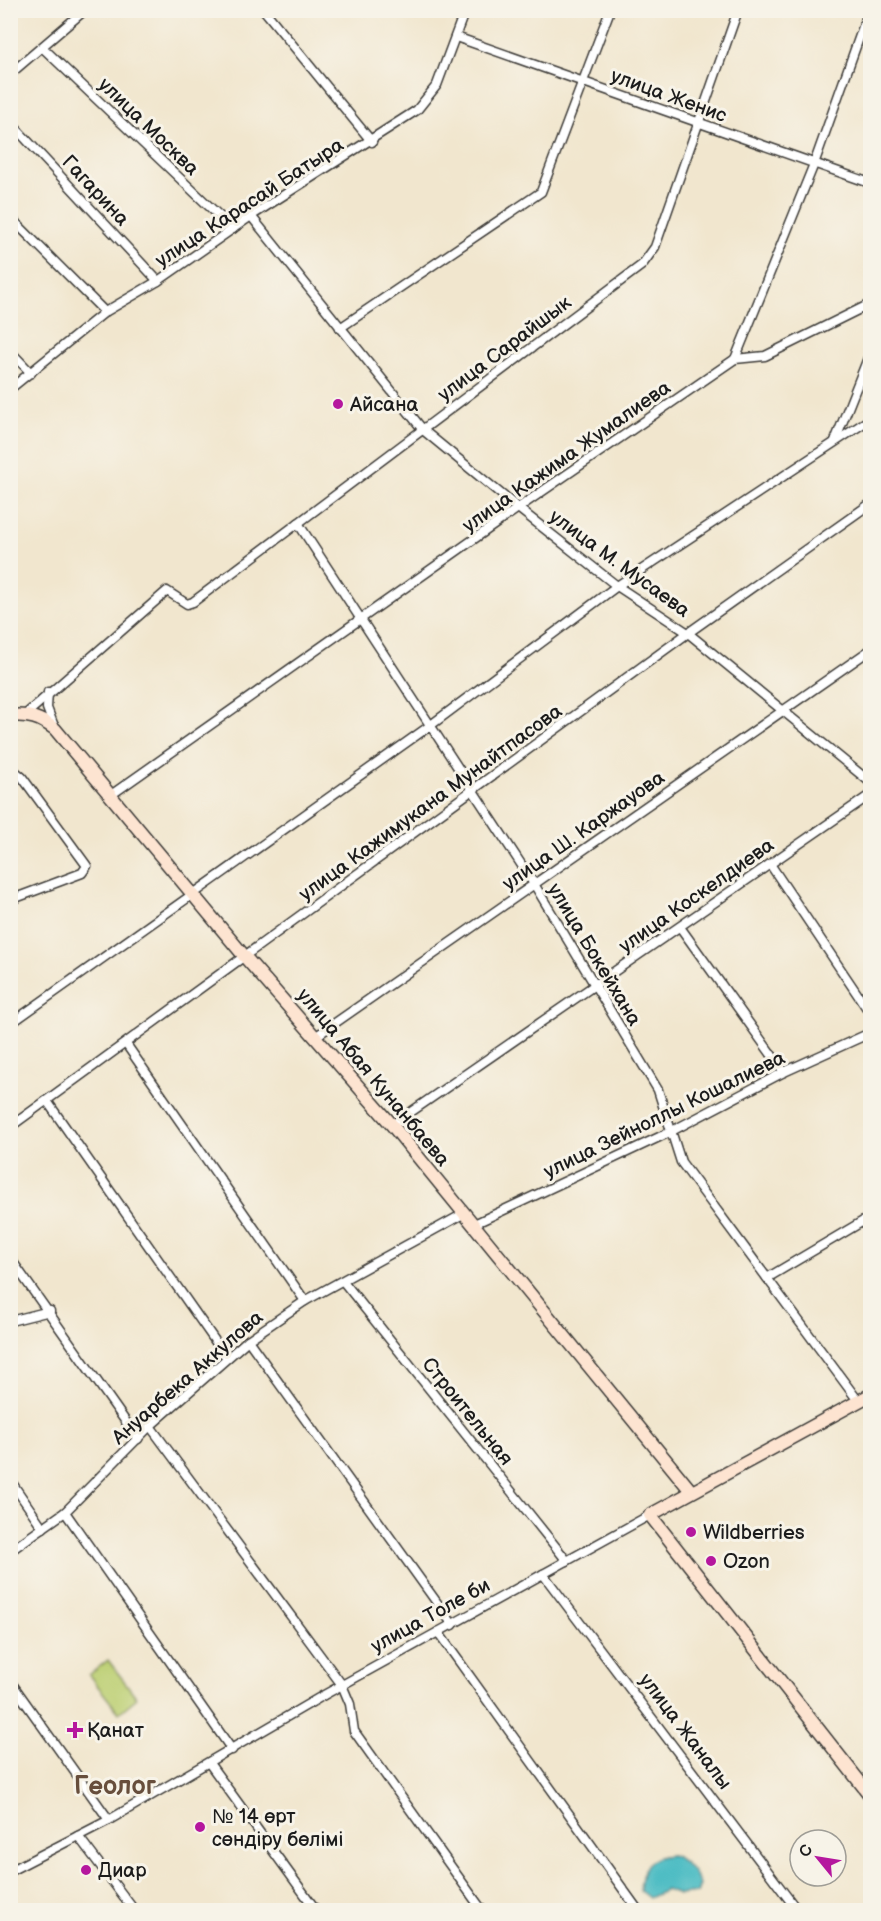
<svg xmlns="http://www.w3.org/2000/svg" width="881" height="1921" font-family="'Balsamiq Sans',sans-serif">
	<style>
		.green { fill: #bccf72; stroke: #6c7647; stroke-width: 1.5 }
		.water { fill: #4fbdc4; stroke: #366c70; stroke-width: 1.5 }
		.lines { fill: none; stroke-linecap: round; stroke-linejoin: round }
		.street-casing { stroke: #3c3a37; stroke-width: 11 }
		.secondary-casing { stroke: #3c3a37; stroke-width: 15 }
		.street { stroke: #fff; stroke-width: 8 }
		.secondary { stroke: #fde4d1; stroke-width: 12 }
		.poi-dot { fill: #b5179e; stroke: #f7f3e8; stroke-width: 2 }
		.labels { text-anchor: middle; stroke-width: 6; stroke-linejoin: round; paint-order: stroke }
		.street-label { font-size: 20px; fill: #1c1c1c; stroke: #f7f3e8 }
		.poi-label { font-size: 20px; fill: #1c1c1c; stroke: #f7f3e8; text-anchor: start }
		.district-label { font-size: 26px; font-weight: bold; fill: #674e3c; stroke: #f7f3e8 }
	</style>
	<rect width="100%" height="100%" fill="#f7f3e8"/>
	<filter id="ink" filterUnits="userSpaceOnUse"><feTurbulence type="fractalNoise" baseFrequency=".0167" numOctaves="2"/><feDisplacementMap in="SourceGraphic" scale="12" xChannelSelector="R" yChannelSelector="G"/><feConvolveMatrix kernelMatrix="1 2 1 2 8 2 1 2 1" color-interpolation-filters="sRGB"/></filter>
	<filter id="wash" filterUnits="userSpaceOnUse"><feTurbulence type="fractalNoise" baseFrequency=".008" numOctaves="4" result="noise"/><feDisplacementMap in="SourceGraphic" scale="24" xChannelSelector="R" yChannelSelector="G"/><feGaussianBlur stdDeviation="1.35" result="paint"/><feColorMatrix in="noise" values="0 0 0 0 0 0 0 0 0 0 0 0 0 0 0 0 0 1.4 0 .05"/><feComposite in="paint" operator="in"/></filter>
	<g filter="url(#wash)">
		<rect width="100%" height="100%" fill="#f1e6ce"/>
		<path class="green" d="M108 1660 137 1698 119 1713 89 1675Z"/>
		<path class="water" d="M671 1855C686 1860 693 1871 700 1884L697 1893 679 1895 666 1890 649 1898 640 1891C641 1869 647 1856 671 1855Z"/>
	</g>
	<g filter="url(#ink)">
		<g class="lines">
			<g class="street-casing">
				<g id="street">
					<path d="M264 10 372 142"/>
					<path d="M456 37 870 183"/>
					<path d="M42 47 233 229"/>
					<path d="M10 74 85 10"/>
					<path d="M10 122 158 281"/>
					<path d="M251 216 423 430 518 508 617 586 688 633 870 782"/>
					<path d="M10 217 105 312"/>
					<path d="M340 328 541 192 610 10"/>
					<path d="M10 351 31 373"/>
					<path d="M735 359 765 356 870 304"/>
					<path d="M10 389 105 312 158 281 251 216 417 110 437 85 465 10"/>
					<path d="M835 441 870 353"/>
					<path d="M298 523 534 884 658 1090 681 1162 859 1402"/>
					<path d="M48 692 47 708 55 729"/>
					<path d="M25 715 167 591 187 604 193 602 642 265 655 247 738 10"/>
					<path d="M10 767 22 777 87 866 82 873 10 900"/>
					<path d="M111 795 518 508 735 359 814 164 869 10"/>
					<path d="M770 864 870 1013"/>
					<path d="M680 927 784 1072"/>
					<path d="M10 1024 431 725 617 586 870 419"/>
					<path d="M315 1037 870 650"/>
					<path d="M126 1044 305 1301"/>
					<path d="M47 1101 227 1358"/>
					<path d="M392 1125 870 795"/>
					<path d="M10 1127 688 633 870 504"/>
					<path d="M472 1225 670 1132 784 1072 870 1033"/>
					<path d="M10 1258 138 1439"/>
					<path d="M767 1278 870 1217"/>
					<path d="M343 1281 567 1561"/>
					<path d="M10 1321 50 1311"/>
					<path d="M248 1340 453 1625"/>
					<path d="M150 1426 342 1685 350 1704 354 1731 482 1910"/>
					<path d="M10 1480 43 1528"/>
					<path d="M65 1512 232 1750"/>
					<path d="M10 1551 65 1512 150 1426 248 1340 305 1301 463 1214"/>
					<path d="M543 1574 797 1910"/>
					<path d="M438 1632 638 1910"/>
					<path d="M10 1681 109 1820"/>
					<path d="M209 1763 316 1910"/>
					<path d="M78 1836 134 1910"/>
					<path d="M10 1871 109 1820 324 1695 650 1515"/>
				</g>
			</g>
			<g class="secondary-casing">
				<g id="secondary">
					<path d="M10 716C29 714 40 718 55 729L245 957 392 1125 691 1491"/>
					<path d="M870 1395 650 1515 870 1795"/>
				</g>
			</g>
			<use href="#street" class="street"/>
			<use href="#secondary" class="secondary"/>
		</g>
	</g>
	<g class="poi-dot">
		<circle cx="338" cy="404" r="6"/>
		<circle cx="691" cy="1532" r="6"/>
		<circle cx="711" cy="1561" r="6"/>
		<path d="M72 1721h6v6h6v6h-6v6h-6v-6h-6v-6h6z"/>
		<circle cx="200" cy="1827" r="6"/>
		<circle cx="86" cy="1870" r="6"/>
	</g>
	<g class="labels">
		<g class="street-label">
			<text transform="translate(669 95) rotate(20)" y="7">улица Женис</text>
			<text transform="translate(149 126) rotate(44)" y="7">улица Москва</text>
			<text transform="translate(96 190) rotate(47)" y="7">Гагарина</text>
			<text transform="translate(249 202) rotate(-33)" y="7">улица Карасай Батыра</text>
			<text transform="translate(504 348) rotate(-37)" y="7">улица Сарайшык</text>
			<text transform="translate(566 456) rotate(-35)" y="7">улица Кажима Жумалиева</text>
			<text transform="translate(620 563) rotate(36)" y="7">улица М. Мусаева</text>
			<text transform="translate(430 802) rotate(-36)" y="7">улица Кажимукана Мунайтпасова</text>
			<text transform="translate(583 830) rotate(-35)" y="7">улица Ш. Каржауова</text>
			<text transform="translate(696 895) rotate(-35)" y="7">улица Коскелдиева</text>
			<text transform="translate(595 954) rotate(59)" y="7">улица Бокейхана</text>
			<text transform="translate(374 1077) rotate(50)" y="7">улица Абая Кунанбаева</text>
			<text transform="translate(664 1114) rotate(-26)" y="7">улица Зейноллы Кошалиева</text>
			<text transform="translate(187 1377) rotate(-41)" y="7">Ануарбека Аккулова</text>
			<text transform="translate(468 1411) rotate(51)" y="7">Строительная</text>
			<text transform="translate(430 1615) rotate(-29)" y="7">улица Толе би</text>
			<text transform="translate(686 1731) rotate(53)" y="7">улица Жаналы</text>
		</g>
		<g class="poi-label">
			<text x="350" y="411">Айсана</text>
			<text x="703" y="1539">Wildberries</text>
			<text x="723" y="1568">Ozon</text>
			<text x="87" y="1737">Қанат</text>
			<text x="212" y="1823">№ 14 өрт<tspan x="212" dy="23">сөндіру бөлімі</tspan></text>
			<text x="98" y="1877">Диар</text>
		</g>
		<g class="district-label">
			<text x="115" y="1794">Геолог</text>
		</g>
	</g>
	<rect width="881" height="1921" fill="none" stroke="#f7f3e8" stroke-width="36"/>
	<g transform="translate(818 1858) rotate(300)"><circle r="28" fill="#f7f3e8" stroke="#9f9d96" stroke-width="1.5"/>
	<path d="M0-4.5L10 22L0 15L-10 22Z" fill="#b5179e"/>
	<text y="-9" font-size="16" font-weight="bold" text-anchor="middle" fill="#1c1c1c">С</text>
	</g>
</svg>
